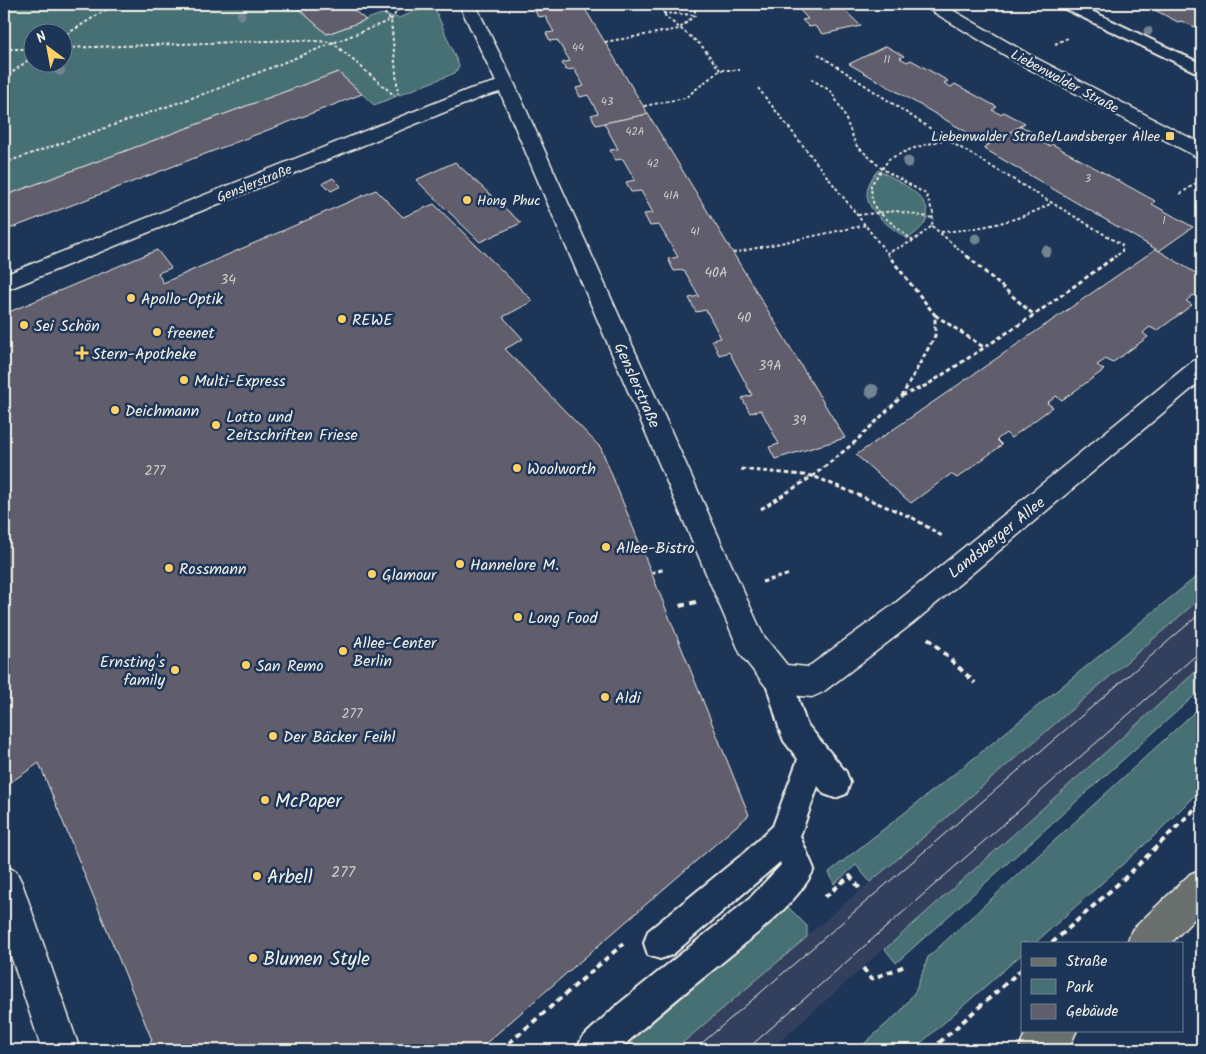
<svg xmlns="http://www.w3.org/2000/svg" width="1206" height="1054" font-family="Kalam,sans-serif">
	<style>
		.built { fill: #31415d }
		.green { fill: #477075; stroke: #9eb0ae; fill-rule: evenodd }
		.building { fill: #605d6c; stroke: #f4f1e8 }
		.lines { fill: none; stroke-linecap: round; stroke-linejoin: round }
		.service-casing { stroke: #f4f1e8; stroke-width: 4 }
		.pedestrian-casing { stroke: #f4f1e8; stroke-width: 3 }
		.minor-casing { stroke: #f4f1e8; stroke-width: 3 }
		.tertiary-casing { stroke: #f4f1e8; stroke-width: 3 }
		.primary-casing { stroke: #f4f1e8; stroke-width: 3 }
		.path-far2 { stroke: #f4f1e8; stroke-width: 2; stroke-dasharray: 3 2.5; stroke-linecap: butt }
		.path-far1 { stroke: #f4f1e8; stroke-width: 3; stroke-dasharray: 4.5 3; stroke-linecap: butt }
		.path { stroke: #f4f1e8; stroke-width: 4; stroke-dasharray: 6 4.5; stroke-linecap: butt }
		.service { fill: #1d3557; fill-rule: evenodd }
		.pedestrian { fill: #1d3557; fill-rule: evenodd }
		.minor { fill: #1d3557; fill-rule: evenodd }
		.tertiary { fill: #1d3557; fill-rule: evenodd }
		.primary { fill: #6b706d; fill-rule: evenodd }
		.tram { stroke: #f4f1e8; stroke-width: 1 }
		.tree { fill: #728491 }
		.poi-dot { fill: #ffd166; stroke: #1d3557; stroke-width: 2 }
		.labels { text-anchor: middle; stroke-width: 5; stroke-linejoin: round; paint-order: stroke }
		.far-number-label { font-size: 11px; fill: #cfccc9 }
		.far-street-label { font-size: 14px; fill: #f4f1e8; stroke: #1d3557 }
		.far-poi-label { font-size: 14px; fill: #f4f1e8; stroke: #1d3557; text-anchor: end }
		.number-label { font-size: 14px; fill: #cfccc9 }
		.poi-label { font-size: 16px; fill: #f4f1e8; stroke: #1d3557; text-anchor: start }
		.street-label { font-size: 16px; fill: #f4f1e8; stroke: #1d3557 }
		.near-number-label { font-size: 16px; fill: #cfccc9 }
		.near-poi-label { font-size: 19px; fill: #f4f1e8; stroke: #1d3557; text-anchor: start }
	</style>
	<rect width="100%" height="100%" fill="#1d3557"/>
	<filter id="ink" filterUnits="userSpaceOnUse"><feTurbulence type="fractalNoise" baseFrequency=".02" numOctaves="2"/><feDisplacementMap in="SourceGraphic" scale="10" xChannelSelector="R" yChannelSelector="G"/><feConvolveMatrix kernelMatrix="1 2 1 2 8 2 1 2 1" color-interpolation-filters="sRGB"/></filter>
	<g filter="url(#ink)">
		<path class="built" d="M1202 597V666L770 1050H674Z"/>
		<g class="green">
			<path d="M4 4H293L327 34 381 14 398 18 423 9H435L459 66 455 73 374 105 338 72 4 196ZM32 32H62V62H32Z"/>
			<path d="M878 170C907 185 955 209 907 239 882 220 850 203 878 170Z"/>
			<path d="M1202 572V597L912 847 870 882 856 865 834 884 829 872 963 767Z"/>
			<path d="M1202 666V689L896 963 885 949Z"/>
			<path d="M1202 705V788L1152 838 1035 943H1022V954L913 1050H857L901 1011 916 990 928 957Z"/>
			<path d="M783 902 807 926V937L674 1050H603C668 1004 732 964 783 902Z"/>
		</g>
		<g class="building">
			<path d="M293 4H346L366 20 327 34Z"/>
			<path d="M538 4H582L648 114 596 125 591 115 598 113 588 95 580 97 576 88 584 86 574 69 566 70 562 63 570 61 557 40 550 41 546 33 554 32 545 16 538 17 535 11 541 10Z"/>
			<path d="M785 4H838L861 26 823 34 815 26 809 27 802 20 808 19 794 4 787 6Z"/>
			<path d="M1139 4H1202V30L1181 21 1178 22 1149 7 1143 10 1135 6Z"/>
			<path d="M886 46 904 56 900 58 907 62 911 60 948 81 944 83 951 87 955 84 997 107 992 110 1000 114 1004 112 1025 123 989 145 849 64Z"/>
			<path d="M338 72 362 94 4 231V196Z"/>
			<path d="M648 114 733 253 845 438 775 459 769 447 779 444 761 410 750 413 742 398 752 395 729 352 719 355 712 340 721 338 706 310 696 312 689 298 699 296 684 270 674 271 668 259 678 257 659 225 650 226 644 214 653 213 641 191 631 192 626 182 635 180 623 159 615 160 610 150 618 149 604 123Z"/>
			<path d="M1021 126 1044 139 1040 141 1049 146 1052 144 1155 201 1152 204 1193 227 1159 251 983 148Z"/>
			<path d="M455 162 521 223 480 242 416 180Z"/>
			<path d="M333 178 341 186 331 191 323 183Z"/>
			<path d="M376 190 403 217 434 204 533 301 503 317 523 339 505 349 601 448 749 815 478 1050H143L152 1040 39 763 8 784 4 774V314L157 250 171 268 158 273 163 283Z"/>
			<path d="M1156 249 1202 277V297L1200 299 1193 295 1186 301 1192 305 1157 331 1150 327 1146 330 1143 333 1148 337 1112 363 1106 359 1097 365 1104 370 1062 400 1056 396 1051 400 1047 403 1053 407 1011 438 1006 433 1000 437 997 440 1002 445 957 478 951 474 911 503 856 455Z"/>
		</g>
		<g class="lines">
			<g class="service-casing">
				<g id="service">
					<path d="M1059 4H1077L1202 64V75L1061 7Z"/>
					<path d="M779 666 789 670 806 723 846 772 850 783 846 794 835 798 824 794 818 786 800 836 814 869C800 901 756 934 730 956 692 987 654 1017 619 1050H577L582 1038 616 1006 749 899 781 865 780 862 672 955 660 959 648 955 644 943 648 931 743 854 773 826 798 759 784 741 780 731 765 679 769 670Z"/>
				</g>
			</g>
			<g class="pedestrian-casing">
				<path id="pedestrian" d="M4 866 16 871 22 883 80 1050H42L4 935Z"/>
			</g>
			<g class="minor-casing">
				<path id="minor" d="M459 4H475L515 85 763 635 787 665 808 667 893 605 1193 361 1202 358V380L913 623 823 692 812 697 779 694 768 689 741 655 500 92 482 97 4 291V275L470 89 496 82Z"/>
			</g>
			<g class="tertiary-casing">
				<path id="tertiary" d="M923 4H942L1030 55 1202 144V158L1195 156 1018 63 925 7Z"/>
			</g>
			<g class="primary-casing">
				<g id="primary">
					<path d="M1202 869V911L1171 943H1127L1132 930 1190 874Z"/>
					<path d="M1031 1030H1077L1071 1043 1065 1050H1019L1024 1036Z"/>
				</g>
			</g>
			<g class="path-far2">
				<path d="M660 4 666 17 701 45 720 70"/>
				<path d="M377 5 391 20 398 94"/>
				<path d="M663 13 695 15"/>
				<path d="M62 37 115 4"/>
				<path d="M605 42 679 29 695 15V4"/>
				<path d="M1055 44 1070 37"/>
				<path d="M62 48 297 40 332 42 395 96"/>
				<path d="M4 49H32"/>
				<path d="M818 54 946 139 1122 245V252L1114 257"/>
				<path d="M4 79 32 57"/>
				<path d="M811 79 831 91 843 112 856 145 881 168 926 194 933 213 932 226 913 241 887 253"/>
				<path d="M758 88 890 257"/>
				<path d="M644 106 685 98 720 70H740"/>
				<path d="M4 163 212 91 391 20 402 4"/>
				<path d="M1180 194 1202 179"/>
				<path d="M858 215 896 211 933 218"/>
				<path d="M932 226 968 257"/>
				<path d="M941 232C980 229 1017 222 1052 203"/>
				<path d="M913 241 876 210 872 199 871 185 889 159 911 149 946 139"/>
				<path d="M733 253 866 225"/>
			</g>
			<g class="path-far1">
				<path d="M967 256 1034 315"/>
				<path d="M935 315 985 348"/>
				<path d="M902 396 927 385 1034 315 1116 256"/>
				<path d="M741 469 813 476 913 518 942 536"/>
				<path d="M761 509 813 476 855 442 902 396 935 336V315L889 256"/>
				<path d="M651 573 665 569"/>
				<path d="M762 582 790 574"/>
			</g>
			<g class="path">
				<path d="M680 606 696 602"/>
				<path d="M928 638 975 683"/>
				<path d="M825 897 850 876 861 890"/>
				<path d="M1052 943 1129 874 1202 802"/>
				<path d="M863 968 871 979 905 966"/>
				<path d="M773 1047 776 1050"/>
				<path d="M501 1050 623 944"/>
				<path d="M931 1050 1022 969"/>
			</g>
			<use href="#service" class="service"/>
			<use href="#pedestrian" class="pedestrian"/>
			<use href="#minor" class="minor"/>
			<use href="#tertiary" class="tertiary"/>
			<use href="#primary" class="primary"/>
			<g class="tram">
				<path d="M694 1050 1202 612"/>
				<path d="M746 1050 1202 650"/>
			</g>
		</g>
		<g class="tree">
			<circle cx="241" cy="15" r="4.5"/>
			<circle cx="1148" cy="31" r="4.5"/>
			<circle cx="60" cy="71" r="5"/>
			<circle cx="908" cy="162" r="5.5"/>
			<circle cx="976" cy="239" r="5.5"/>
			<circle cx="1046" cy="251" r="5.5"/>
			<circle cx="872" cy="391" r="7"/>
		</g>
	</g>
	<g class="poi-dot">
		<rect x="1165" y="131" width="10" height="10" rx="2.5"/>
		<circle cx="467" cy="200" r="5"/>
		<circle cx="131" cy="298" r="5"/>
		<circle cx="342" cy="319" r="5"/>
		<circle cx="24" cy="325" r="5"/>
		<circle cx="157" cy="332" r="5"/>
		<path d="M79.5 345.5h5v5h5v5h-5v5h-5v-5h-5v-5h5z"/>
		<circle cx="184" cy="380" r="5"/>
		<circle cx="115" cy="410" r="5"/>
		<circle cx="216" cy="425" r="5"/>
		<circle cx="517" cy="468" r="5"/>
		<circle cx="606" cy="547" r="5"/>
		<circle cx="460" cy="564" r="5"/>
		<circle cx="169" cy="568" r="5"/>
		<circle cx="372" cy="574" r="5"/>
		<circle cx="518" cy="617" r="5"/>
		<circle cx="343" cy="651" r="5"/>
		<circle cx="246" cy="665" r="5"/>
		<circle cx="175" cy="670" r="5"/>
		<circle cx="605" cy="697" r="5"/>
		<circle cx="273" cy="736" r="5"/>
		<circle cx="265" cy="800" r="5"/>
		<circle cx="257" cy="876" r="5"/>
		<circle cx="253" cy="958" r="5"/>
	</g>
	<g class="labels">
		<g class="far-number-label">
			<text x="578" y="51">44</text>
			<text x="887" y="63">11</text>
			<text x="607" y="105">43</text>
			<text x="635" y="135">42A</text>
			<text x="653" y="167">42</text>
			<text x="1088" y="182">3</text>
			<text x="671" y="199">41A</text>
			<text x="1164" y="224">1</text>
			<text x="695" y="235">41</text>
		</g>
		<g class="far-street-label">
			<text transform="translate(1065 81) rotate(28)" y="5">Liebenwalder Straße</text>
			<text transform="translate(254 183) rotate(-22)" y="5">Genslerstraße</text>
		</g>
		<g class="far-poi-label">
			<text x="1160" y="141">Liebenwalder Straße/Landsberger Allee</text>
			<text x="477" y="205" text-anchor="start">Hong Phuc</text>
		</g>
		<g class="number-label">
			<text x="716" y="277">40A</text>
			<text x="228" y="284">34</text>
			<text x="744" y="322">40</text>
			<text x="770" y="370">39A</text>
			<text x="799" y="425">39</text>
			<text x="155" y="475">277</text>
			<text x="352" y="718">277</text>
		</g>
		<g class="poi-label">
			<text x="141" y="304">Apollo-Optik</text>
			<text x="352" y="325">REWE</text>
			<text x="34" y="331">Sei Schön</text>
			<text x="167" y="338">freenet</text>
			<text x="92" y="359">Stern-Apotheke</text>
			<text x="194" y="386">Multi-Express</text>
			<text x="125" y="416">Deichmann</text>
			<text x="226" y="422">Lotto und<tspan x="226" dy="18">Zeitschriften Friese</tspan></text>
			<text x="527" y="474">Woolworth</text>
			<text x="616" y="553">Allee-Bistro</text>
			<text x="470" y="570">Hannelore M.</text>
			<text x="179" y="574">Rossmann</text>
			<text x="382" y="580">Glamour</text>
			<text x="528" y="623">Long Food</text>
			<text x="353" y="648">Allee-Center<tspan x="353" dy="18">Berlin</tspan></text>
			<text x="165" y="667" text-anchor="end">Ernsting's<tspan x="165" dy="18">family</tspan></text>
			<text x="256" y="671">San Remo</text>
			<text x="615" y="703">Aldi</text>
			<text x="283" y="742">Der Bäcker Feihl</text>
		</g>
		<g class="street-label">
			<text transform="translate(638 385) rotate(66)" y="6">Genslerstraße</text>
			<text transform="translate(996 537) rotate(-39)" y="6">Landsberger Allee</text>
		</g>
		<g class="near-number-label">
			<text x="343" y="877">277</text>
		</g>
		<g class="near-poi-label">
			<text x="275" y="807">McPaper</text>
			<text x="267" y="883">Arbell</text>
			<text x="263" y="965">Blumen Style</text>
		</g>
	</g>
	<rect width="1206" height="1054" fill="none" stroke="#1d3557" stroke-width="20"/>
	<rect x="10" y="10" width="1186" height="1034" fill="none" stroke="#f4f1e8" stroke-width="2" filter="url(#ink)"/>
	<rect x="1021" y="942" width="162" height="90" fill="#1d3557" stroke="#738091"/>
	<rect x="1031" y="958" width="25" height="8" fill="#6b706d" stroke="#738091"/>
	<text x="1066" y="966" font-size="15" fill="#f4f1e8">Straße</text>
	<rect x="1031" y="979" width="25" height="15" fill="#477075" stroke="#738091"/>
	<text x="1066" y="992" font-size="15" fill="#f4f1e8">Park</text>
	<rect x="1031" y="1004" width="25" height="15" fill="#605d6c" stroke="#738091"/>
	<text x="1066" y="1016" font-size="15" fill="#f4f1e8">Gebäude</text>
	<g transform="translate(48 48) rotate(328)"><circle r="24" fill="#1d3557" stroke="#738091"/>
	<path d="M0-4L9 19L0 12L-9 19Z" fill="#ffd166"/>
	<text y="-8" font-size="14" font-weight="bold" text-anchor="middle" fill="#f4f1e8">N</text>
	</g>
</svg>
